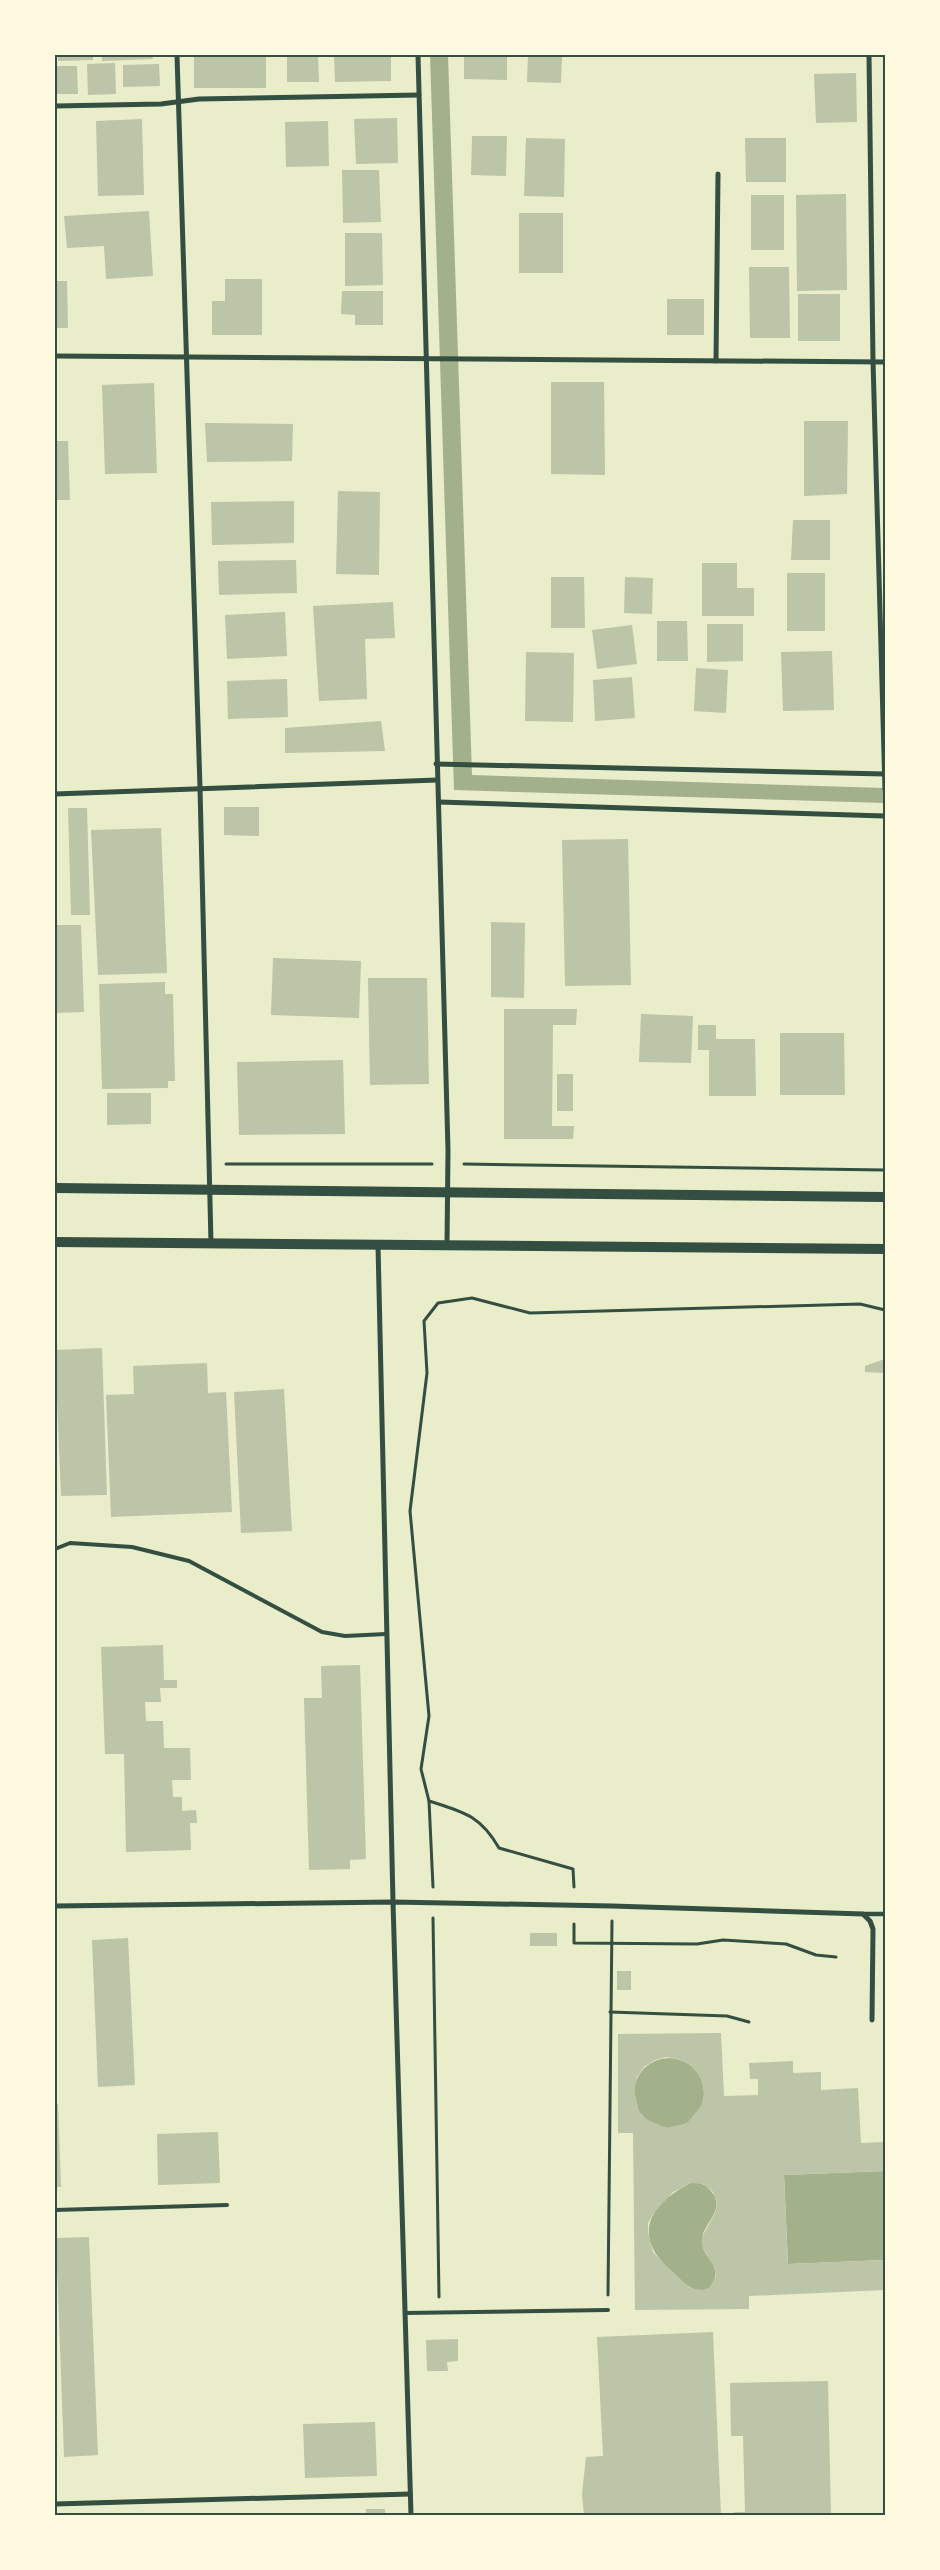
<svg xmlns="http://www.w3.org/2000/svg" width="940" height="2570" font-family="Helvetica,sans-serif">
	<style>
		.water { fill: #a3b18a }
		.building { fill: #bcc5a7; fill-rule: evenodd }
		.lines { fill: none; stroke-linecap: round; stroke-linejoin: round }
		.path { stroke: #344e41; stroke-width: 3 }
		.service { stroke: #344e41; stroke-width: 4 }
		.pedestrian { stroke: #344e41; stroke-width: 4.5 }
		.minor { stroke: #344e41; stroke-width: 5 }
		.secondary { stroke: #344e41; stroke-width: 10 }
		.neatline { fill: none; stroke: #344e41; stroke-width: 2 }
	</style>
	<rect width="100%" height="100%" fill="#e9edc9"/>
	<g class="water">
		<path d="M430 55H448L472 775 885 788V803L454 790Z"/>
		<circle cx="669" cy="2093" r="35"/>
		<path d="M885 2171V2260L788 2264 784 2175Z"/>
		<path d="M691 2183C699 2182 706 2184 711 2191 728 2211 700 2224 702 2243 703 2254 713 2260 715 2270 716 2276 715 2280 712 2285 698 2302 678 2277 668 2268 631 2233 652 2202 691 2183Z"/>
	</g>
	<g class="building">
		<path d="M58 55H93V60L58 61Z"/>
		<path d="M102 55H152L153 59 102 61Z"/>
		<rect x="194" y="55" width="72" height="33"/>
		<path d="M287 55H318L319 82H287Z"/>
		<path d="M334 55H391V81L335 82Z"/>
		<path d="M464 55H507V80L464 79Z"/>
		<path d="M528 55H562L561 83 527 82Z"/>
		<path d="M115 63 116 94 88 95 87 64Z"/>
		<path d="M159 64 160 86 123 87V65Z"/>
		<path d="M55 66H77L78 94H55Z"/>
		<path d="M856 73 857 122 816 123 814 74Z"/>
		<path d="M397 118 398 163 356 164 354 119Z"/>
		<path d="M142 119 144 195 98 196 96 121Z"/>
		<path d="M328 121 329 166 286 167 285 122Z"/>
		<path d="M472 136H507L506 176 471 175Z"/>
		<path d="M526 138 565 139 564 197 524 196Z"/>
		<path d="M745 138H786V182H746Z"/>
		<path d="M342 170H379L381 222 343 223Z"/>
		<path d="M846 194 847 290 797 291 796 195Z"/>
		<rect x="751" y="195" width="33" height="55"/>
		<path d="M149 211 153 276 106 279 104 246 67 248 64 216Z"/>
		<rect x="519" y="213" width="44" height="60"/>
		<path d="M345 233H382L383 285 345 286Z"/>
		<path d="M749 267H789L790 338H750Z"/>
		<path d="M225 279H262V335H212V301H225Z"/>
		<path d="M55 281H67L68 328H55Z"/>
		<path d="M342 291H383V325H355V315L341 314Z"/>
		<rect x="798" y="294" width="42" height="47"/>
		<rect x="667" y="299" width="37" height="36"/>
		<path d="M551 382H604L605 475 551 474Z"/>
		<path d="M154 383 157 473 105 474 102 385Z"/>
		<path d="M804 421H848L847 494 804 496Z"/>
		<path d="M205 423 293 424 292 461 207 462Z"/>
		<path d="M55 441H68L70 500H55Z"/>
		<path d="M338 491 380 492 379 575 336 574Z"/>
		<path d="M294 501V543L212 545 211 502Z"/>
		<path d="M793 520H830V560H791Z"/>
		<path d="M296 560 297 593 219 595 218 561Z"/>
		<path d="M702 563H737V588H754V616H702Z"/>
		<rect x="787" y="573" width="38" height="58"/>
		<path d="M551 577H584L585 628H551Z"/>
		<path d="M625 577 653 578 652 614 624 613Z"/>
		<path d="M393 602 395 638 365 639 367 699 319 701 313 606Z"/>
		<path d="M285 612 287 656 227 659 225 615Z"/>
		<path d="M657 621H687L688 661H657Z"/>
		<path d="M707 624H743V661L707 662Z"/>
		<path d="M632 625 637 664 597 669 592 630Z"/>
		<path d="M832 651 834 710 783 711 781 652Z"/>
		<path d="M526 652 574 653 573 722 525 721Z"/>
		<path d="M696 668 728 670 726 713 694 711Z"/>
		<path d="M632 677 635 718 595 721 593 680Z"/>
		<path d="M287 679 288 717 228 719 227 681Z"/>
		<path d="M381 721 385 751 285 753V728Z"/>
		<path d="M224 807H259V836L224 835Z"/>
		<path d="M68 808H87L90 915H71Z"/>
		<path d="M161 828 167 973 98 975 91 830Z"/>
		<path d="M628 839 631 985 565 986 562 840Z"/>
		<path d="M491 922 525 923 524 998 491 997Z"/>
		<path d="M55 925H81L84 1012 55 1013Z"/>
		<path d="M273 958 361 961 359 1018 271 1015Z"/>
		<path d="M368 978H427L429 1084 370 1085Z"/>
		<path d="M165 982V994H173L175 1081H168V1088L102 1089 99 984Z"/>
		<path d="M504 1009H577L576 1025H553L552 1126H574L573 1139H504Z"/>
		<path d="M641 1014 693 1016 691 1063 639 1062Z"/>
		<path d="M698 1025H716V1039H755L756 1096H709V1050H698Z"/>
		<path d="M780 1033H844L845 1095H780Z"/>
		<path d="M343 1060 345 1134 239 1135 237 1062Z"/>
		<rect x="557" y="1074" width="16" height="37"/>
		<path d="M107 1093H151V1124L107 1125Z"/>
		<path d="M102 1348 107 1495 61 1496 55 1350Z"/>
		<path d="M882 1360H885V1373L865 1372V1366Z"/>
		<path d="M207 1363 208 1393 226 1392 232 1512 111 1517 106 1395 134 1394 133 1366Z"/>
		<path d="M284 1389 292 1531 241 1533 234 1392Z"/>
		<path d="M163 1645 164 1680H177V1688H160L161 1702H145L146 1721H163L164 1748H190L191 1780H172L173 1797H182V1811L196 1810 197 1823H190L191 1850 126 1852 124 1754H105L101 1647Z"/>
		<path d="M360 1665 366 1859 350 1860V1869L309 1870 304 1698H322L321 1666Z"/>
		<rect x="530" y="1933" width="27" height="13"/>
		<path d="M128 1938 135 2085 98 2087 92 1940Z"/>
		<rect x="617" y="1971" width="14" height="19"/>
		<path d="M721 2033 724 2096 758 2095V2079H750L749 2063 793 2061V2073L821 2072V2090L858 2088 861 2143 885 2142V2171L784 2175 788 2264 885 2260V2290L749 2296V2309L635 2310 633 2133H618V2034ZM666 2057 678 2059 689 2064 698 2073 703 2084 704 2095 701 2106 687 2123 666 2128 646 2119 639 2111 634 2089 637 2077 644 2067 655 2060ZM691 2183 703 2184 709 2188 713 2192 717 2204 715 2213 702 2237V2246L714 2267 716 2276 709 2288 702 2290 690 2288 661 2261 653 2252 648 2233V2223L653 2214 673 2192Z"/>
		<path d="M55 2104H58L61 2187H55Z"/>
		<path d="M218 2132 220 2183 158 2185 157 2134Z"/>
		<path d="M89 2237 98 2455 64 2457 56 2238Z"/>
		<path d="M713 2332 721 2515H584L582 2494 586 2457 603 2456 597 2337Z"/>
		<path d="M458 2339V2361L447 2362 448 2371H427L426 2340Z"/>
		<path d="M828 2381 831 2515H734V2512H745L743 2436H731L730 2383Z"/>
		<path d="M375 2422 377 2476 305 2478 303 2424Z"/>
		<rect x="366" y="2509" width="19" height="6"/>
	</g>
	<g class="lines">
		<g class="path">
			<path d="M226 1164H432"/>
			<path d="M464 1164 885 1170"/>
			<path d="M429 1801 433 1887"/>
			<path d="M574 1887 573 1869 499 1848C480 1815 463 1812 429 1801L421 1769 429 1716 410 1511 427 1373 424 1321 438 1303 472 1298 530 1313 860 1304 885 1310"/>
			<path d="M433 1918 439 2297"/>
			<path d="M574 1924V1943L697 1944 723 1940 786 1944 816 1955 836 1957"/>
			<path d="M610 2012 727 2016 749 2022"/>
			<path d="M608 2295 612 1921"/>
		</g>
		<g class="service">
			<path d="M55 1549 70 1543 132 1547 189 1561 322 1632 345 1636 386 1634"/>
			<path d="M55 2210 227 2205"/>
			<path d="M405 2313 608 2310"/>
		</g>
		<path class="pedestrian" d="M863 1914H885"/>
		<g class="minor">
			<path d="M177 55 200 788 211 1243"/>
			<path d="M418 55 448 1150 447 1245"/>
			<path d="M869 55 873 361 885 790"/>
			<path d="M55 106 161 104 199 99 419 95"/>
			<path d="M55 356 885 362"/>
			<path d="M716 361 718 174"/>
			<path d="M436 764 885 774"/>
			<path d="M55 794 437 780"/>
			<path d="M439 802 885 816"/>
			<path d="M378 1245 393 1902 411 2515"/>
			<path d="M55 1906 393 1902 612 1906 863 1914 870 1921 873 1929 872 2020"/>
			<path d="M55 2504 410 2494"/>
		</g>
		<g class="secondary">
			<path d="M55 1188 885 1197"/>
			<path d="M55 1242 885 1249"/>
		</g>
	</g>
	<rect width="940" height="2570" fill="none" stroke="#fefae0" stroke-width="112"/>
	<rect x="56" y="56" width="828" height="2458" class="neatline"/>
</svg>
